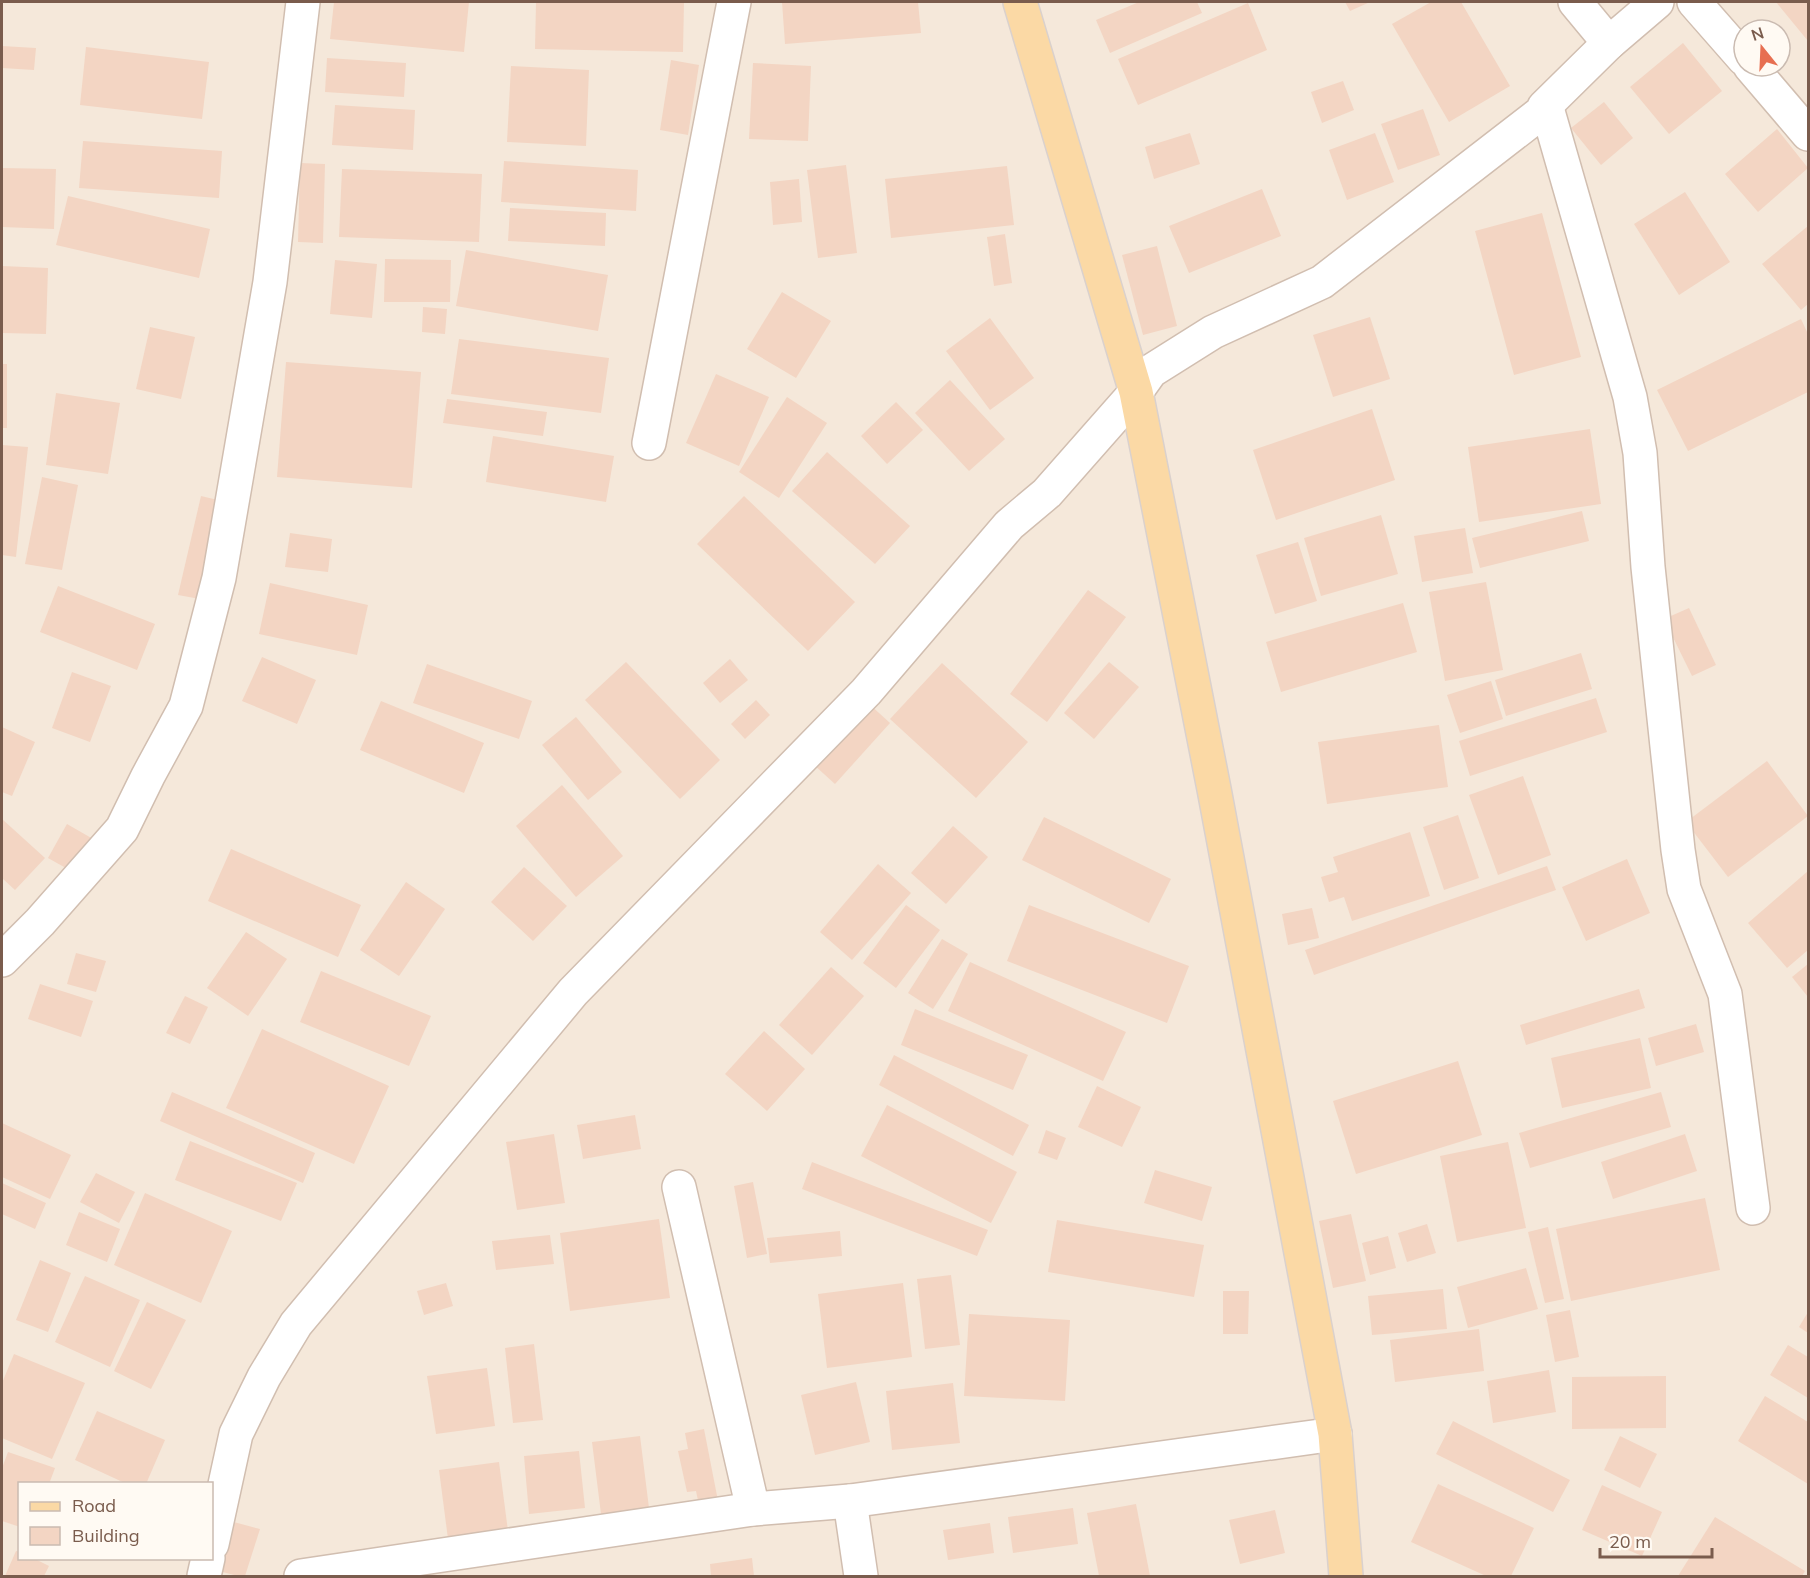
<svg xmlns="http://www.w3.org/2000/svg" width="1810" height="1578" font-family="Mulish,sans-serif">
	<style>
		.residential { fill: #f5e8da; fill-rule: evenodd }
		.building { fill: #f3d5c3 }
		.lines { fill: none; stroke-linecap: round; stroke-linejoin: round }
		.minor-casing { stroke: #d1beb0; stroke-width: 36 }
		.major-casing { stroke: #dad1cd; stroke-width: 36 }
		.minor { stroke: #fff; stroke-width: 33 }
		.major { stroke: #fbd9a5; stroke-width: 33 }
	</style>
	<rect width="100%" height="100%" fill="#fdf6ec"/>
	<path class="residential" d="M2 2H1808V1576H2ZM1744 30H1780V66H1744ZM20 1484H212V1558H20Z"/>
	<g class="building">
		<path d="M334 2H469L464 52 330 39Z"/>
		<path d="M536 2H684L683 52 535 49Z"/>
		<path d="M782 2H918L921 33 785 44Z"/>
		<path d="M1139 2H1197L1202 13 1110 53 1096 20Z"/>
		<path d="M1345 2H1370L1350 11Z"/>
		<path d="M1431 2H1461L1510 86 1449 122 1392 24Z"/>
		<path d="M1776 2H1808V41Z"/>
		<path d="M1248 3 1267 50 1138 105 1118 59Z"/>
		<path d="M1683 43 1722 91 1669 134 1630 87Z"/>
		<path d="M2 46 36 48 34 70 2 68Z"/>
		<path d="M86 47 209 62 202 119 80 105Z"/>
		<path d="M327 58 406 63 404 97 325 92Z"/>
		<path d="M671 60 699 65 688 135 660 130Z"/>
		<path d="M753 63 811 66 808 141 749 139Z"/>
		<path d="M511 66 589 70 586 146 507 142Z"/>
		<path d="M1343 81 1354 110 1322 123 1311 92Z"/>
		<path d="M1604 102 1633 138 1601 165 1571 128Z"/>
		<path d="M335 105 415 110 413 150 332 145Z"/>
		<path d="M1423 109 1440 155 1398 170 1381 124Z"/>
		<path d="M1777 129 1808 168 1758 212 1725 174Z"/>
		<path d="M1190 133 1200 164 1154 179 1145 147Z"/>
		<path d="M1375 133 1394 182 1347 200 1329 150Z"/>
		<path d="M83 141 222 151 219 198 79 188Z"/>
		<path d="M504 161 638 170 636 211 501 202Z"/>
		<path d="M300 163 325 164 323 243 298 242Z"/>
		<path d="M846 165 857 253 818 258 807 170Z"/>
		<path d="M1007 166 1014 225 891 238 885 179Z"/>
		<path d="M2 168 56 169 54 229 2 227Z"/>
		<path d="M342 169 482 174 479 242 339 237Z"/>
		<path d="M799 179 802 222 773 225 770 182Z"/>
		<path d="M1262 189 1281 236 1189 273 1169 226Z"/>
		<path d="M1685 192 1730 262 1679 295 1634 224Z"/>
		<path d="M68 196 210 229 199 278 56 245Z"/>
		<path d="M510 208 606 213 605 246 508 241Z"/>
		<path d="M1542 213 1581 357 1514 375 1475 231Z"/>
		<path d="M1808 226V304L1801 310 1762 264Z"/>
		<path d="M1005 234 1012 283 994 286 987 237Z"/>
		<path d="M1157 246 1177 326 1143 335 1122 255Z"/>
		<path d="M466 250 608 275 598 331 456 306Z"/>
		<path d="M385 259 451 260 450 302H384Z"/>
		<path d="M335 260 377 264 372 318 330 314Z"/>
		<path d="M2 266 48 268 46 334 2 333Z"/>
		<path d="M782 292 831 321 796 378 747 349Z"/>
		<path d="M423 307 447 309 445 334 422 332Z"/>
		<path d="M1370 317 1390 379 1333 397 1313 335Z"/>
		<path d="M990 318 1034 378 990 410 946 351Z"/>
		<path d="M1801 319 1808 334V392L1688 451 1657 390Z"/>
		<path d="M150 327 195 337 181 399 136 389Z"/>
		<path d="M459 339 609 358 601 413 451 394Z"/>
		<path d="M286 362 421 372 412 488 277 477Z"/>
		<rect x="2" y="364" width="5" height="64"/>
		<path d="M716 374 769 397 739 466 686 443Z"/>
		<path d="M950 380 1005 439 969 471 915 413Z"/>
		<path d="M56 393 120 403 108 474 46 465Z"/>
		<path d="M787 397 827 423 779 498 739 472Z"/>
		<path d="M447 399 547 412 543 436 443 423Z"/>
		<path d="M896 402 923 430 887 464 861 436Z"/>
		<path d="M1372 409 1395 480 1276 520 1253 450Z"/>
		<path d="M1590 429 1601 504 1479 522 1468 447Z"/>
		<path d="M493 436 614 456 606 502 486 482Z"/>
		<path d="M2 445 28 447 16 557 2 555Z"/>
		<path d="M827 452 910 526 875 564 792 491Z"/>
		<path d="M42 477 78 485 62 570 25 564Z"/>
		<path d="M201 496 222 501 200 599 178 595Z"/>
		<path d="M744 496 855 602 808 651 697 544Z"/>
		<path d="M1582 511 1589 541 1480 568 1472 538Z"/>
		<path d="M1381 515 1398 574 1321 596 1304 538Z"/>
		<path d="M1465 528 1473 573 1422 582 1414 536Z"/>
		<path d="M290 533 332 539 328 572 285 567Z"/>
		<path d="M1298 542 1317 601 1275 614 1256 555Z"/>
		<path d="M1486 582 1503 670 1445 681 1429 592Z"/>
		<path d="M270 583 368 605 357 655 259 634Z"/>
		<path d="M58 586 155 624 137 670 40 632Z"/>
		<path d="M1088 590 1126 617 1047 722 1010 694Z"/>
		<path d="M1403 603 1417 652 1281 692 1266 642Z"/>
		<path d="M1689 608 1716 665 1692 676 1664 619Z"/>
		<path d="M1581 653 1592 689 1506 716 1495 680Z"/>
		<path d="M262 657 316 680 297 724 242 701Z"/>
		<path d="M730 659 748 680 720 703 703 683Z"/>
		<path d="M626 662 720 760 680 799 585 700Z"/>
		<path d="M1109 662 1139 687 1094 739 1064 713Z"/>
		<path d="M942 663 1028 742 976 798 890 719Z"/>
		<path d="M427 664 532 701 519 739 413 703Z"/>
		<path d="M72 672 111 686 90 742 52 728Z"/>
		<path d="M1491 681 1503 719 1460 733 1447 695Z"/>
		<path d="M1596 698 1607 732 1470 776 1459 741Z"/>
		<path d="M756 700 770 715 745 739 731 724Z"/>
		<path d="M381 701 484 743 464 793 360 750Z"/>
		<path d="M868 703 890 723 835 784 813 764Z"/>
		<path d="M576 717 622 772 588 800 542 745Z"/>
		<path d="M1439 725 1448 787 1327 804 1318 742Z"/>
		<path d="M2 727 35 742 12 796 2 792Z"/>
		<path d="M1767 761 1808 816 1728 877 1686 822Z"/>
		<path d="M1523 776 1551 855 1498 875 1469 795Z"/>
		<path d="M562 785 623 856 576 897 516 826Z"/>
		<path d="M1458 815 1479 878 1444 890 1423 827Z"/>
		<path d="M1044 817 1171 879 1149 923 1022 860Z"/>
		<path d="M2 819 45 858 15 890 2 878Z"/>
		<path d="M67 824 93 839 73 872 48 858Z"/>
		<path d="M953 826 988 857 946 904 911 873Z"/>
		<path d="M1410 832 1430 896 1352 921 1344 897 1329 902 1321 877 1338 872 1333 857Z"/>
		<path d="M231 849 361 905 338 957 208 901Z"/>
		<path d="M1627 859 1650 913 1586 941 1562 887Z"/>
		<path d="M878 864 911 893 852 960 820 932Z"/>
		<path d="M1547 866 1556 890 1314 975 1305 950Z"/>
		<path d="M524 867 567 906 533 941 491 902Z"/>
		<path d="M1808 871V950L1787 968 1748 923Z"/>
		<path d="M406 882 445 909 399 976 360 950Z"/>
		<path d="M906 905 940 930 896 988 863 963Z"/>
		<path d="M1029 905 1189 966 1167 1023 1007 961Z"/>
		<path d="M1312 908 1319 938 1288 945 1282 914Z"/>
		<path d="M246 932 287 959 248 1016 207 988Z"/>
		<path d="M942 939 968 954 933 1009 908 993Z"/>
		<path d="M76 953 106 961 96 992 67 984Z"/>
		<path d="M970 962 1126 1032 1103 1081 948 1011Z"/>
		<path d="M1808 964V997L1792 977Z"/>
		<path d="M831 967 864 996 812 1055 779 1025Z"/>
		<path d="M321 971 431 1016 409 1066 300 1022Z"/>
		<path d="M40 984 93 1001 81 1037 28 1019Z"/>
		<path d="M1639 989 1645 1008 1526 1045 1520 1025Z"/>
		<path d="M185 996 208 1007 190 1044 166 1033Z"/>
		<path d="M915 1009 1028 1055 1013 1090 901 1045Z"/>
		<path d="M1696 1024 1704 1052 1656 1066 1648 1038Z"/>
		<path d="M262 1029 389 1086 354 1164 226 1108Z"/>
		<path d="M764 1031 805 1069 767 1111 725 1074Z"/>
		<path d="M1640 1038 1651 1088 1562 1108 1551 1058Z"/>
		<path d="M894 1055 1029 1125 1013 1156 879 1085Z"/>
		<path d="M1458 1061 1482 1135 1356 1174 1333 1101Z"/>
		<path d="M1097 1086 1141 1107 1122 1147 1078 1127Z"/>
		<path d="M172 1092 315 1153 303 1183 160 1121Z"/>
		<path d="M1661 1092 1671 1127 1530 1168 1519 1133Z"/>
		<path d="M887 1105 1017 1172 991 1223 861 1156Z"/>
		<path d="M635 1115 641 1149 583 1159 577 1125Z"/>
		<path d="M2 1123 71 1155 50 1199 2 1177Z"/>
		<path d="M1046 1130 1066 1138 1057 1160 1038 1153Z"/>
		<path d="M554 1134 565 1203 517 1210 506 1142Z"/>
		<path d="M1685 1134 1697 1171 1613 1199 1601 1162Z"/>
		<path d="M190 1141 297 1183 281 1221 175 1180Z"/>
		<path d="M1508 1142 1526 1228 1457 1242 1440 1156Z"/>
		<path d="M812 1162 988 1230 977 1256 802 1189Z"/>
		<path d="M1155 1170 1212 1187 1202 1221 1144 1203Z"/>
		<path d="M96 1173 135 1192 119 1223 80 1202Z"/>
		<path d="M753 1182 767 1254 747 1258 734 1186Z"/>
		<path d="M2 1183 46 1203 35 1229 2 1214Z"/>
		<path d="M145 1193 232 1231 201 1303 114 1265Z"/>
		<path d="M1705 1198 1720 1270 1571 1301 1556 1229Z"/>
		<path d="M79 1212 120 1229 107 1262 66 1245Z"/>
		<path d="M1351 1214 1366 1281 1333 1288 1319 1221Z"/>
		<path d="M659 1219 670 1298 570 1311 560 1233Z"/>
		<path d="M1057 1220 1204 1245 1194 1297 1048 1272Z"/>
		<path d="M1427 1224 1436 1253 1407 1262 1398 1233Z"/>
		<path d="M1548 1227 1564 1299 1545 1303 1528 1232Z"/>
		<path d="M840 1231 842 1256 770 1263 767 1238Z"/>
		<path d="M550 1235 554 1264 496 1270 492 1241Z"/>
		<path d="M1388 1236 1396 1268 1370 1275 1362 1243Z"/>
		<path d="M40 1260 71 1273 48 1332 16 1320Z"/>
		<path d="M1526 1268 1538 1309 1468 1328 1457 1287Z"/>
		<path d="M951 1275 960 1345 925 1349 917 1279Z"/>
		<path d="M85 1276 140 1300 110 1367 55 1342Z"/>
		<path d="M446 1283 453 1306 424 1315 417 1291Z"/>
		<path d="M903 1283 912 1357 827 1368 818 1294Z"/>
		<path d="M1443 1289 1447 1329 1372 1335 1368 1296Z"/>
		<path d="M1223 1291H1249L1248 1334H1223Z"/>
		<path d="M147 1302 186 1320 151 1389 114 1371Z"/>
		<path d="M1570 1310 1579 1357 1555 1362 1546 1315Z"/>
		<path d="M1808 1312V1333L1799 1327Z"/>
		<path d="M969 1314 1070 1320 1065 1401 964 1396Z"/>
		<path d="M1479 1329 1484 1371 1395 1382 1390 1340Z"/>
		<path d="M534 1344 543 1420 513 1423 505 1348Z"/>
		<path d="M1788 1345 1808 1357V1398L1770 1375Z"/>
		<path d="M14 1354 85 1383 52 1459 2 1438V1383Z"/>
		<path d="M487 1368 495 1426 436 1434 427 1376Z"/>
		<path d="M1549 1370 1556 1412 1493 1423 1487 1381Z"/>
		<path d="M1666 1376V1428L1572 1429V1377Z"/>
		<path d="M856 1382 870 1442 815 1455 801 1395Z"/>
		<path d="M953 1383 960 1443 892 1450 886 1391Z"/>
		<path d="M1765 1396 1808 1422V1484L1738 1441Z"/>
		<path d="M97 1411 165 1440 146 1484H127L75 1460Z"/>
		<path d="M1453 1421 1570 1480 1553 1512 1436 1454Z"/>
		<path d="M704 1429 719 1506 700 1510 696 1491 687 1492 678 1451 688 1449 685 1433Z"/>
		<path d="M640 1436 649 1508 601 1514 592 1442Z"/>
		<path d="M1620 1436 1657 1454 1640 1488 1604 1470Z"/>
		<path d="M579 1451 585 1508 529 1514 524 1456Z"/>
		<path d="M8 1452 55 1468 49 1484H20V1527L2 1521V1468Z"/>
		<path d="M499 1462 508 1531 448 1539 439 1470Z"/>
		<path d="M1438 1484 1534 1528 1511 1576H1486L1411 1542Z"/>
		<path d="M1602 1485 1662 1512 1642 1556 1582 1530Z"/>
		<path d="M1136 1504 1150 1576H1099L1087 1513Z"/>
		<path d="M1073 1508 1078 1544 1013 1553 1008 1517Z"/>
		<path d="M1275 1510 1285 1553 1240 1564 1229 1520Z"/>
		<path d="M1715 1517 1805 1571 1802 1576H1678Z"/>
		<path d="M230 1521 260 1529 245 1576H238L215 1570Z"/>
		<path d="M990 1523 994 1553 948 1560 943 1530Z"/>
		<path d="M16 1551 20 1552V1558H33L49 1566 44 1576H5Z"/>
		<path d="M752 1558 754 1576H711L710 1564Z"/>
	</g>
	<g class="lines">
		<g class="minor-casing">
			<g id="minor">
				<path d="M1575 2 1609 43"/>
				<path d="M1694 2 1744 59"/>
				<path d="M1750 66 1808 134"/>
				<path d="M1547 108 1630 397 1640 453 1648 567 1678 850 1684 889 1725 994 1753 1208"/>
				<path d="M649 443 734 2"/>
				<path d="M2 960 40 922 122 829 148 776 186 706 219 578 270 282 303 2"/>
				<path d="M679 1187 753 1509"/>
				<path d="M850 1501 861 1576"/>
				<path d="M212 1544 236 1434 264 1377 296 1324 573 992 866 692 1009 525 1047 493 1136 392 1151 371 1213 332 1322 282 1547 108 1544 107 1609 43 1657 2"/>
				<path d="M204 1576 208 1558"/>
				<path d="M301 1576 753 1509 850 1501 1335 1434"/>
			</g>
		</g>
		<g class="major-casing">
			<path id="major" d="M1020 2 1136 392 1214 789 1335 1434 1346 1576"/>
		</g>
		<use href="#minor" class="minor"/>
		<use href="#major" class="major"/>
	</g>
	<rect width="1810" height="1578" fill="none" stroke="#7a5c4d" stroke-width="6"/>
	<rect x="18" y="1482" width="195" height="78" fill="#fffaf3" stroke="#cabbb1" stroke-width="1.5"/>
	<rect x="30" y="1502" width="30" height="9" fill="#fbd9a5" stroke="#cabbb1" stroke-width="1.5"/>
	<text x="72" y="1512" font-size="18" fill="#7a5c4d">Road</text>
	<rect x="30" y="1527" width="30" height="18" fill="#f3d5c3" stroke="#cabbb1" stroke-width="1.5"/>
	<text x="72" y="1542" font-size="18" fill="#7a5c4d">Building</text>
	<g transform="translate(1762 48) rotate(342)"><circle r="28" fill="#fffaf3" stroke="#cabbb1" stroke-width="1.5"/>
	<path d="M0-4.5L10 22L0 15L-10 22Z" fill="#e76f51"/>
	<text y="-9" font-size="16" font-weight="bold" text-anchor="middle" fill="#7a5c4d">N</text>
	</g>
	<path d="M1600 1548v9h112v-9" fill="none" stroke="#7a5c4d" stroke-width="3"/>
	<text x="1609" y="1548" font-size="18" fill="#7a5c4d" stroke="#fffaf3" stroke-width="4.5" paint-order="stroke">20 m</text>
</svg>
